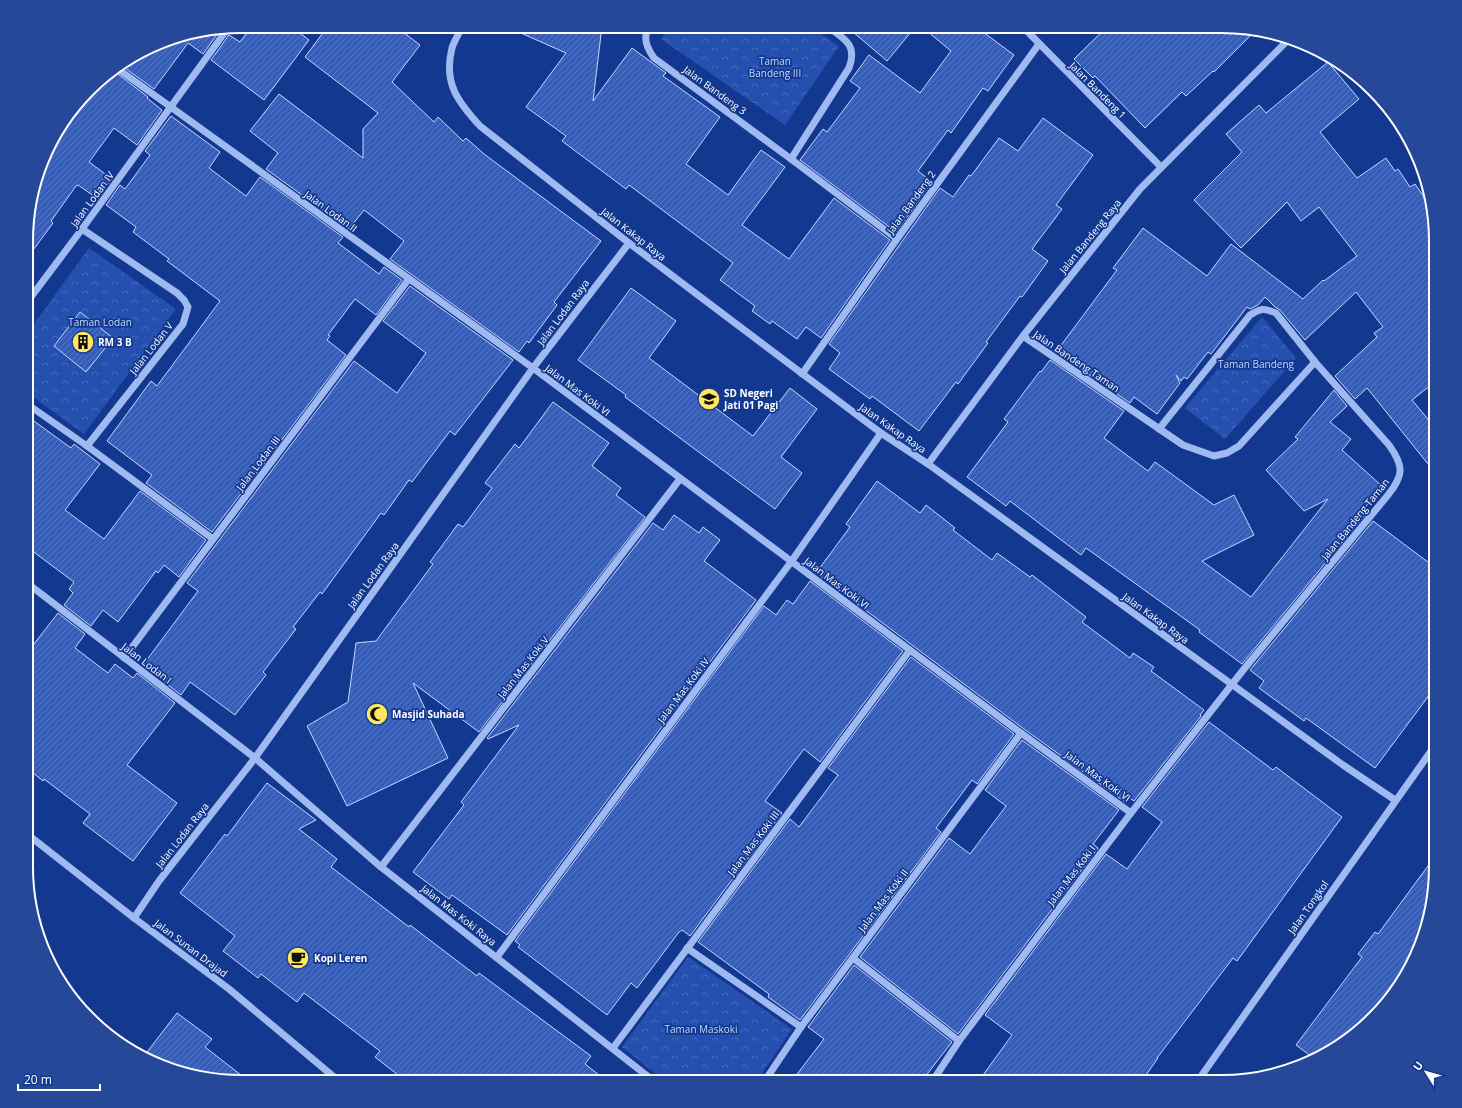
<svg xmlns="http://www.w3.org/2000/svg" width="1462" height="1108" font-family="'Open Sans',sans-serif">
	<style>
		.park { fill: url(#park-crowns) }
		.building { fill: url(#building-hatch); stroke: #c6d7fc }
		.lines { fill: none; stroke-linecap: round; stroke-linejoin: round }
		.minor { stroke: #9fb9f1; stroke-width: 7 }
		.labels { text-anchor: middle; stroke-width: 3.5; stroke-linejoin: round; paint-order: stroke }
		.park-label { font-size: 10px; fill: #c6d7fc; stroke: #133890 }
		.street-label { font-size: 10px; fill: #fff; stroke: #133890 }
		.poi-label { font-size: 10px; font-weight: bold; fill: #fff; stroke: #133890; text-anchor: start }
		.rim { fill: none; stroke: #fff; stroke-width: 2 }
	</style>
	<defs>
		<pattern id="park-crowns" width="20" height="18" patternUnits="userSpaceOnUse"><rect width="20" height="18" fill="#2550af"/><path d="M2 6a3 3 0 1 1 6 0M12 15a3 3 0 1 1 6 0" fill="none" stroke="#466abb"/></pattern>
		<pattern id="building-hatch" width="6" height="6" patternUnits="userSpaceOnUse"><rect width="6" height="6" fill="#375eb7"/><path d="M-1 1l2-2M0 6l6-6M5 7l2-2" fill="none" stroke="#5576c2"/></pattern>
	</defs>
	<rect width="100%" height="100%" fill="#133890"/>
	<g class="park">
		<path d="M670 26H809L839 46 785 125 661 39Z"/>
		<path d="M89 248 176 309 84 434 28 393V332Z"/>
		<path d="M1262 317 1296 358 1225 439 1185 408Z"/>
		<path d="M688 957 792 1029 756 1082H666L622 1047Z"/>
	</g>
	<g class="building">
		<path d="M252 26H291L309 40 264 100 211 60 229 35 240 42Z"/>
		<path d="M328 26H395L420 45 392 82 434 122 438 117 463 141 466 138 484 154 601 241 554 302 557 305 529 343 527 341 519 352 390 259 404 241 364 210 349 229 266 169 278 153 250 131 279 94 363 158V129L378 113 305 57Z"/>
		<path d="M505 26H602L593 101 632 48 666 73 663 76 720 117 686 164 728 195 761 150 785 167 742 225 789 259 834 198 890 240 821 338 806 327 797 339 772 321 770 324 752 311 755 306 720 280 733 263 629 185 626 189 562 141 566 136 526 107 566 53Z"/>
		<path d="M846 26H916L887 61Z"/>
		<path d="M921 26H975L1014 55 988 91 983 88 951 133 948 130 918 171 932 182 896 232 800 160 823 129 827 132 860 88 850 81 869 55 920 93 951 51Z"/>
		<path d="M1108 26H1234L1255 31 1214 72 1213 71 1186 96 1182 92 1145 128 1095 76 1093 78 1074 59Z"/>
		<path d="M221 29 203 54 188 43 154 89 122 66 172 38Z"/>
		<path d="M1328 62 1359 99 1320 132 1357 178 1386 158 1395 171 1398 169 1410 187 1415 184 1433 210 1436 241V381L1412 400 1436 429V474L1367 388 1355 399 1335 376 1377 337 1374 333 1383 327 1356 292 1305 340 1280 310 1275 307 1265 297 1258 305 1250 309 1247 307 1211 354 1208 352 1187 379 1184 377 1181 381 1176 375 1180 383 1157 414 1134 397 1130 403 1056 352 1117 270 1113 268 1143 228 1207 276 1231 244 1303 299 1323 280 1324 281 1357 256 1319 207 1301 221 1287 202 1241 248 1194 200 1242 152 1226 134 1259 105 1266 113Z"/>
		<path d="M114 71 148 97 147 98 162 110 137 145 114 128 89 162 112 179 98 199 78 185 76 186 51 221 53 223 28 257V213L52 141 77 108 79 109 101 78Z"/>
		<path d="M171 116 220 152 209 168 246 196 260 177 343 237 338 243 379 274 384 267 402 280 376 315 355 299 328 335 330 336 327 340 346 355 212 532 146 483 152 475 107 441 151 381 157 386 220 301 167 261 169 259 133 232 136 227 106 205 120 185 125 189 150 155 145 151Z"/>
		<path d="M1043 118 1093 155 1056 205 1062 209 1032 249 1048 261 1022 297 1020 296 986 342 988 343 958 384 956 382 919 431 872 396 870 399 829 369 840 353 829 344 940 188 953 197 969 175 971 176 999 138 1018 151Z"/>
		<path d="M410 286 513 360 455 435 450 431 412 482 409 480 384 515 381 513 322 594 320 592 293 627 296 629 263 672 266 675 235 715 190 682 181 695 143 665 198 591 187 583 354 361 397 393 426 353 383 321Z"/>
		<path d="M631 288 676 321 649 358 753 436 790 388 817 409 781 457 802 473 775 509 625 397 626 395 578 360Z"/>
		<path d="M80 312 113 338 86 372 54 346Z"/>
		<path d="M1050 360 1124 411 1104 438 1148 471 1155 462 1214 505 1234 495 1254 535 1202 561 1251 597 1328 499 1304 511 1266 470 1298 439 1295 437 1334 390 1347 406 1330 422 1351 439 1342 450 1383 487 1361 512 1365 515 1242 664 1199 632 1200 630 1086 548 1081 555 1010 501 1006 506 967 477 1008 422 1004 419 1040 371 1041 372Z"/>
		<path d="M553 402 609 443 592 466 621 488 616 495 645 517 479 732 413 683 448 758 347 806 307 726 348 702 356 643 376 641 433 564 430 562 458 524 463 527 492 488 485 483 515 444 519 448Z"/>
		<path d="M27 416 71 448 74 444 100 464 65 510 104 539 140 491 206 540 179 577 164 565 158 573 156 571 118 622 103 610 91 626 64 605 73 593 69 589 74 582 27 547Z"/>
		<path d="M877 481 920 513 926 505 955 528 953 530 992 560 997 553 1030 577 1032 575 1086 617 1082 622 1130 658 1133 653 1154 667 1151 671 1204 710 1200 715 1201 716 1134 801 1128 797 1125 802 1024 729 816 573 850 527 846 524Z"/>
		<path d="M674 515 699 533 703 527 720 540 704 561 756 600 507 935 452 895 449 899 413 872 464 805 461 802 519 725 488 739 487 738 653 523 663 530Z"/>
		<path d="M1373 521 1436 568V686L1375 768 1306 718 1304 721 1259 688 1264 681 1250 670Z"/>
		<path d="M810 581 903 651 820 762 804 749 765 801 782 813 690 936 682 930 679 932 637 988 631 983 607 1015 518 947 520 945 515 941 764 606 776 615 787 600 793 604Z"/>
		<path d="M58 613 85 634 75 648 108 673 115 664 133 678 137 673 175 703 127 765 177 803 133 861 83 823 90 814 44 779 43 781 27 768V653Z"/>
		<path d="M911 657 1014 734 977 784 972 780 936 828 941 832 800 1020 768 997 769 994 698 942 790 819 799 827 838 775 828 768Z"/>
		<path d="M1209 722 1273 770 1276 767 1342 817 1237 961 1233 958 1157 1058H1158L1141 1082H978L1012 1035 985 1015 1106 854 1127 869 1162 822 1142 807Z"/>
		<path d="M1022 740 1119 810 1093 844 1098 848 958 1034 860 957 949 838 970 854 1006 806 985 790Z"/>
		<path d="M267 783 316 820 299 829 337 859 331 867 409 927 410 925 477 976 479 973 591 1056 585 1064 608 1082H407L375 1057 380 1051 304 993 297 1002 261 974 258 978 223 951 235 936 180 893 225 834 227 836Z"/>
		<path d="M1436 855V881L1420 949 1383 1008 1316 1060 1296 1045 1362 957 1358 954 1375 932 1378 934Z"/>
		<path d="M854 965 952 1042 921 1082H791L824 1039 808 1027Z"/>
		<path d="M177 1013 212 1039 205 1047 250 1082H228L159 1066 144 1056Z"/>
	</g>
	<g class="lines">
		<g class="minor">
			<path d="M463 26C459 33 454 41 452 48 443 83 458 102 480 126L629 243 881 433 928 464 1343 765 1395 800"/>
			<path d="M648 26C643 39 647 48 654 58L791 159 897 239"/>
			<path d="M1022 26 1161 167"/>
			<path d="M118 69 533 368 1021 733 1131 813"/>
			<path d="M791 159 849 68C858 44 844 39 827 26"/>
			<path d="M82 229 177 293 184 300 188 307 183 324 87 446"/>
			<path d="M28 301 82 229 228 28"/>
			<path d="M802 374 897 239 1039 44"/>
			<path d="M27 404 87 446 213 539"/>
			<path d="M1159 429 1250 315C1261 308 1264 308 1276 313L1315 362"/>
			<path d="M928 464 1023 336 1140 189 1289 39"/>
			<path d="M27 583 255 758 381 867 655 1082"/>
			<path d="M124 658 408 280"/>
			<path d="M27 834 134 918 229 989 340 1082"/>
			<path d="M381 867 680 479"/>
			<path d="M134 918 159 881 255 758 533 368 629 243"/>
			<path d="M687 948 801 1027"/>
			<path d="M497 957 791 562 881 433"/>
			<path d="M853 958 959 1041"/>
			<path d="M613 1048 910 650"/>
			<path d="M764 1082 801 1027 1021 733"/>
			<path d="M932 1082 959 1041 1131 813 1244 669 1388 495C1404 475 1404 466 1389 445L1315 362 1239 446 1227 453 1214 456 1183 445 1023 336"/>
			<path d="M1197 1082 1436 744"/>
		</g>
	</g>
	<defs>
		<g id="building-disc" transform="scale(1.15)"><circle r="9.5" fill="#ffe75f" stroke="#133890"/><path d="M-4-6H4V6H1V3H-1V6H-4ZM-2.5-4.3h1.7v1.8h-1.7ZM.8-4.3h1.7v1.8H.8ZM-2.5-1h1.7V.8h-1.7ZM.8-1h1.7V.8H.8Z" fill="#111"/></g>
		<g id="school-disc" transform="scale(1.15)"><circle r="9.5" fill="#ffe75f" stroke="#133890"/><path d="M0-5L7-2L0 1L-7-2ZM-4 1L0 2.5L4 1V4Q0 6-4 4Z" fill="#111"/></g>
		<g id="mosque-disc" transform="scale(1.15)"><circle r="9.5" fill="#ffe75f" stroke="#133890"/><path d="M3.5-4.9A6 6 0 1 0 3.5 4.9A5 5 0 1 1 3.5-4.9Z" fill="#111"/></g>
		<g id="cafe-disc" transform="scale(1.15)"><circle r="9.5" fill="#ffe75f" stroke="#133890"/><path d="M-5.5-4.5H6V0H3Q3 3.5 0 3.5H-2.5Q-5.5 3.5-5.5 0ZM3-3.2v2h1.7v-2ZM-6 4.5H4V6H-6Z" fill="#111"/></g>
	</defs>
	<g fill-rule="evenodd">
		<use href="#building-disc" x="83" y="342"/>
		<use href="#school-disc" x="709" y="399"/>
		<use href="#mosque-disc" x="377" y="714"/>
		<use href="#cafe-disc" x="298" y="958"/>
	</g>
	<g class="labels">
		<g class="park-label">
			<text x="775" y="65">Taman<tspan x="775" dy="12">Bandeng III</tspan></text>
			<text x="100" y="326">Taman Lodan</text>
			<text x="1256" y="368">Taman Bandeng</text>
			<text x="701" y="1033">Taman Maskoki</text>
		</g>
		<g class="street-label">
			<text transform="translate(715 90) rotate(36)" y="4">Jalan Bandeng 3</text>
			<text transform="translate(1098 90) rotate(45)" y="4">Jalan Bandeng 1</text>
			<text transform="translate(92 199) rotate(-54)" y="4">Jalan Lodan IV</text>
			<text transform="translate(911 202) rotate(-54)" y="4">Jalan Bandeng 2</text>
			<text transform="translate(331 211) rotate(36)" y="4">Jalan Lodan II</text>
			<text transform="translate(634 234) rotate(38)" y="4">Jalan Kakap Raya</text>
			<text transform="translate(1090 236) rotate(-51)" y="4">Jalan Bandeng Raya</text>
			<text transform="translate(563 312) rotate(-53)" y="4">Jalan Lodan Raya</text>
			<text transform="translate(151 348) rotate(-52)" y="4">Jalan Lodan V</text>
			<text transform="translate(1077 361) rotate(34)" y="4">Jalan Bandeng Taman</text>
			<text transform="translate(578 390) rotate(37)" y="4">Jalan Mas Koki VI</text>
			<text transform="translate(893 428) rotate(35)" y="4">Jalan Kakap Raya</text>
			<text transform="translate(258 463) rotate(-53)" y="4">Jalan Lodan III</text>
			<text transform="translate(1355 519) rotate(-51)" y="4">Jalan Bandeng Taman</text>
			<text transform="translate(373 575) rotate(-54)" y="4">Jalan Lodan Raya</text>
			<text transform="translate(837 583) rotate(37)" y="4">Jalan Mas Koki VI</text>
			<text transform="translate(1156 618) rotate(36)" y="4">Jalan Kakap Raya</text>
			<text transform="translate(147 663) rotate(37)" y="4">Jalan Lodan I</text>
			<text transform="translate(523 667) rotate(-52)" y="4">Jalan Mas Koki V</text>
			<text transform="translate(683 690) rotate(-53)" y="4">Jalan Mas Koki IV</text>
			<text transform="translate(1098 776) rotate(36)" y="4">Jalan Mas Koki VI</text>
			<text transform="translate(182 835) rotate(-52)" y="4">Jalan Lodan Raya</text>
			<text transform="translate(753 843) rotate(-53)" y="4">Jalan Mas Koki III</text>
			<text transform="translate(1071 875) rotate(-53)" y="4">Jalan Mas Koki I</text>
			<text transform="translate(883 900) rotate(-53)" y="4">Jalan Mas Koki II</text>
			<text transform="translate(1308 907) rotate(-55)" y="4">Jalan Tongkol</text>
			<text transform="translate(459 915) rotate(38)" y="4">Jalan Mas Koki Raya</text>
			<text transform="translate(191 948) rotate(37)" y="4">Jalan Sunan Drajad</text>
		</g>
		<g class="poi-label">
			<text x="98" y="346">RM 3 B</text>
			<text x="724" y="397">SD Negeri<tspan x="724" dy="12">Jati 01 Pagi</tspan></text>
			<text x="392" y="718">Masjid Suhada</text>
			<text x="314" y="962">Kopi Leren</text>
		</g>
	</g>
	<path d="M0 0H1462V1108H0ZM241 33H1221A208 208 0 0 1 1429 241V867A208 208 0 0 1 1221 1075H241A208 208 0 0 1 33 867V241A208 208 0 0 1 241 33Z" fill="#264899" fill-rule="evenodd"/>
	<path class="rim" d="M241 33H1221A208 208 0 0 1 1429 241V867A208 208 0 0 1 1221 1075H241A208 208 0 0 1 33 867V241A208 208 0 0 1 241 33Z"/>
	<g transform="translate(1426 1072) rotate(307)" stroke="#133890" stroke-width="3" paint-order="stroke">
	<path d="M0-3L7 15L0 10L-7 15Z" fill="#ffffff"/>
	<text y="-6" font-size="11" font-weight="bold" text-anchor="middle" fill="#ffffff">U</text>
	</g>
	<path d="M18 1084v6h82v-6" fill="none" stroke="#ffffff" stroke-width="2"/>
	<text x="24" y="1084" font-size="12" fill="#ffffff" stroke="#133890" stroke-width="3" paint-order="stroke">20 m</text>
</svg>
